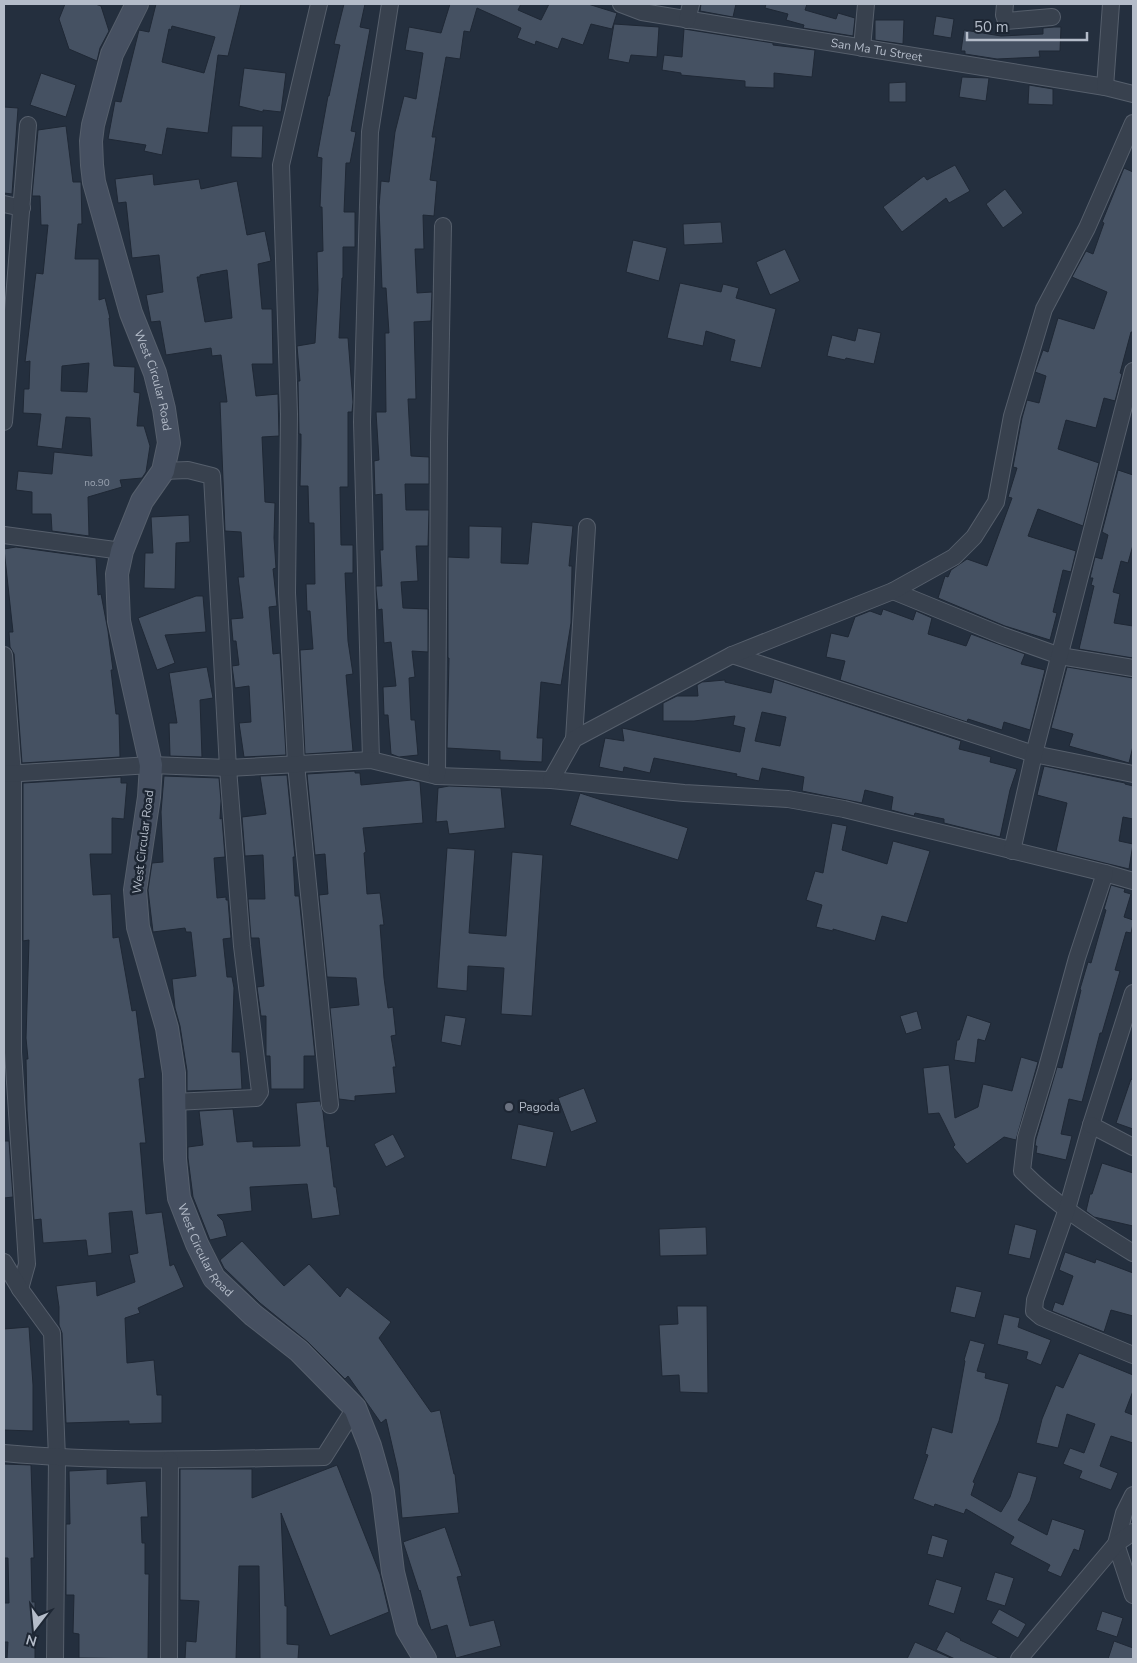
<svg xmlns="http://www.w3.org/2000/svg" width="1137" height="1663" font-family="'Nunito Sans',sans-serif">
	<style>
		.building { fill: #455162; stroke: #1f2835; fill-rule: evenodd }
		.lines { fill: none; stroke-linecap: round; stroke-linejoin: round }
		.street-casing { stroke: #565f6c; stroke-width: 18 }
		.secondary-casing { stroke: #565f6c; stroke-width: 24 }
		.street { stroke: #38414e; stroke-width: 16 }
		.secondary { stroke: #465061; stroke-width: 22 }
		.worship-dot { fill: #6b7280; stroke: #1d2633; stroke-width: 2 }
		.labels { text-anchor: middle; stroke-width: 5; stroke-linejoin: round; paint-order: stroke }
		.number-label { font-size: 10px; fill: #98a1af }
		.street-label { font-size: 12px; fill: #b4bcc9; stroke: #1d2633 }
		.poi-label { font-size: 12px; fill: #b4bcc9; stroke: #1d2633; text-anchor: start }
	</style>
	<rect width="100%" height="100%" fill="#242f3e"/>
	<g class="building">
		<path d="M65 4H95L101 6 109 31 100 48 97 61 69 49 59 19Z"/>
		<path d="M156 4H241L228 56 218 55 208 133 167 128 162 155 144 151 146 145 108 139 115 101 121 102 139 30 149 32ZM172 26 215 37 204 73 162 62 169 29 171 30Z"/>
		<path d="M344 4H365L360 27 370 29 351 131 356 132 350 163H346L344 212H355V247H343V278H342L339 338H348L353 402 352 412H348V487H340L341 545H353V573H345L348 641 353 674 346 675 353 751 305 754 300 650 313 649 310 611H307L306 584H315L314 523H309L308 486H300L301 445V434H299L298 381H300L297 346 315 343 318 290 317 252 323 251 322 207H320L322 158 317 157 328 96H329L340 45 334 44Z"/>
		<path d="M450 4H521L518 10 541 20 549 4H588L617 13 612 29 591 24 583 45 562 38 558 49 536 41 535 45 517 38 521 28 477 8 470 32 464 31 460 59 446 57 432 137H436L430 180 437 181 434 216 423 215 424 249H415L417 293 432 292 431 321 414 322 416 399H408L411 456 429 457V484H405L406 510H429L428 546H416L418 581 401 582 403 608 428 609V652L412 651 415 677 409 678 411 720H415L418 755 399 757 391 754 388 715H384L383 687 396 686 391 642 384 643 382 609 378 610 376 589V586H382L380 550H383L382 494 375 495 374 461 379 460 376 412H386L385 333H389L386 288H382L379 207 381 181 389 182 395 132 404 96 416 99 423 53 405 50 409 27 441 33Z"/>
		<path d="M701 4H736L733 17 700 11Z"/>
		<path d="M766 4H807L805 10 836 19 838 13 855 18 853 36 803 28 804 25 786 20 788 14 765 8Z"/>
		<path d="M936 16 954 19 951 38 933 35Z"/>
		<path d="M875 20H904L903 44 875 40Z"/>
		<path d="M614 24 659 27 657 57 631 55 629 63 608 59Z"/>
		<path d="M1054 27H1061L1060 51H1039L1040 57 997 59 965 54V51H961L964 30 1001 36 1043 34V28Z"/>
		<path d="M684 29 773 43V45L815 50 812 77 774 73V88L745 87V81L681 75V73L662 70 664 55 682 57Z"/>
		<path d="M244 68 286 73 281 112 263 110V112L239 106Z"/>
		<path d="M41 73 76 85 66 117 30 105Z"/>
		<path d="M962 77 989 78 986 101 959 97Z"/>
		<path d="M906 82V102H889V83Z"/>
		<path d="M1029 85 1053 89V105L1028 104Z"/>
		<path d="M4 107 18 108 12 194 4 193Z"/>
		<path d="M66 126 73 182H81L82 224H78L75 259H99V300L105 298 110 318H109L114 366 135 367 134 392 140 393 137 426H144L150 446 146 472 142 478 120 480 122 487 88 497 89 536 52 531 51 514H32V492L16 490 18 471 52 474 54 452 92 456 90 418 66 417 62 449 37 446 41 414 23 413 24 389H29L30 361 25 362 36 273 43 274 48 225H41L40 196H32L38 130ZM89 363 87 392 61 391 62 366Z"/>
		<path d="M232 126H263L262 158 231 157Z"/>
		<path d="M955 165 970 191 949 203 946 198 902 232 883 207 924 176 927 180Z"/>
		<path d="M1124 168 1133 172V332H1131L1120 373 1122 374 1115 401 1104 398 1096 428 1066 420 1058 449 1099 463 1083 526 1038 509 1028 536 1076 551 1071 572 1063 570 1053 612 1057 613 1050 640 1005 626 938 598 945 576 948 577 951 570 967 559 987 566 1012 498 1008 497 1017 468 1013 467 1022 418 1027 400 1039 403 1046 376 1035 372 1043 350 1048 352 1058 318 1094 329 1107 292 1072 277 1086 251 1093 254 1104 223 1102 222Z"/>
		<path d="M153 174 154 185 199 179 201 189 237 181 247 235 265 231 271 261 258 264 262 309H272L273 364H252L256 396 278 394 279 436 262 437 265 502 275 503 274 538 276 568 273 569 277 606 269 607 273 654 280 653 286 755 244 757 239 723 251 722 249 686 235 688 232 666 239 665 236 641H233L231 619 243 618 238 577H244L241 532 225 531 220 402H227L221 355 212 356 211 348 166 355 160 321 151 322 146 295 163 292 159 255 132 258 126 202 118 203 115 179ZM227 270 232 318 205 322 197 277H200V275Z"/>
		<path d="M1005 189 1023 213 1003 228 986 204Z"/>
		<path d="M721 222 723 243 684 245 683 224Z"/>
		<path d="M633 240 667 248 659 281 626 272Z"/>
		<path d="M785 249 800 281 770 295 756 262Z"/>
		<path d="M680 283 721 292 723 284 739 288 736 298 776 309 761 368 730 361 735 340 706 331 703 346 667 338Z"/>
		<path d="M858 328 881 333 874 364 846 358 845 360 827 356 832 335 855 341Z"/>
		<path d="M1118 470 1133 475V545L1128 563 1121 561 1113 592 1120 594 1114 623 1133 626V658L1079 649 1094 586 1091 585 1093 578H1090L1095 557 1102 559 1108 535 1102 532Z"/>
		<path d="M189 515 190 542 176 543 175 589 144 588 145 553H153L151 517Z"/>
		<path d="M532 522 573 526 569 566H572L571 623 561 685 541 682 537 738H543L542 762 500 760V751L447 748 449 658H448V557L469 558V526L502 527 501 563 528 564Z"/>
		<path d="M16 547 96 558 98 595 101 594 108 631 113 670H111L116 714H119L120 757 22 763 14 654 10 647 9 632H13L4 549Z"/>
		<path d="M196 596H203L206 632 165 635 175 663 157 670 138 618Z"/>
		<path d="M883 609 913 620 916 611 932 618 928 634 966 646 971 634 1025 654 1021 664 1045 670 1030 730 1004 722 1002 730 968 719 967 722 840 680 845 661 826 657 831 633 848 637 855 617 870 611 881 615Z"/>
		<path d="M207 667 213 698 200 700 202 757 170 756 169 723H177L169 673Z"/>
		<path d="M1067 667 1133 678V746L1129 763 1069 746 1073 734 1051 728Z"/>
		<path d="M774 679 961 741 959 749 991 757 990 762 1017 769 1010 790 1000 837 944 823V819L915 813 914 816 891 810 893 797 865 790 862 803 802 791 804 777 762 768 759 781 736 776 737 774 654 758 650 773 624 767 623 772 599 767 605 738 624 741 622 728 740 752 745 728 733 725 735 716 694 721H663V703L677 696H698L697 685 702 682 725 680V682L771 693ZM762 712 786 717 780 746 755 741Z"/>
		<path d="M1044 766 1125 783V784L1133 786V819L1123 817 1119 841 1133 844 1129 869 1056 851 1067 803 1037 795Z"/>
		<path d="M355 771V773H360L361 785 412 780 420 782 423 823 363 828 366 852 364 853 367 894 380 893 384 925H380L384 978 388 1008 393 1007 396 1035 391 1036 396 1067H393L396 1093 355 1096V1101L339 1099 330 1008 359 1005 356 978 327 977 319 895 328 894 325 854 315 855 307 774Z"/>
		<path d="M287 775 295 857H293L295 896H299L315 1056H304V1089H271L270 1056H266V1016H261L257 987 264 986 259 938H251L248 899H265L263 855 245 856 242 817 266 814 260 776Z"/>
		<path d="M164 776 219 778 221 801 220 819 222 818 225 857 214 858 217 898 226 897V900H228L231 938 223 939 227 977H232L234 988 232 1052H240L242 1089 187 1091V1071L180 1026 175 1008 172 979 196 976 191 932H186L185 928 153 932 148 890 152 863 163 862 161 812Z"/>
		<path d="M121 777V783H127L124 819 112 818V854H90L93 895 111 894 113 938 119 937 132 1011 136 1010 145 1078 139 1079 146 1143H140L146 1214 162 1212 170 1266 174 1264 184 1287 138 1308 140 1313 125 1318 127 1363 154 1360 157 1395H162V1423L129 1424V1421L66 1423 62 1333 59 1325V1307L56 1286 96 1281 97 1296 135 1282 129 1255 138 1253 132 1211 109 1213 112 1253 88 1256 86 1240 43 1243 41 1219 34 1220 27 1110 26 1059H28L26 1038 29 940 23 941V783Z"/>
		<path d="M449 786 501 788 505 828 449 834 447 821 436 822 438 788Z"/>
		<path d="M580 793 688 828 678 860 570 825Z"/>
		<path d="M832 823 847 826 842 850 887 864 893 841 930 851 907 923 882 916 875 941 833 929V931L816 927 822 905 806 900 815 871 823 873Z"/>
		<path d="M447 848 475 850 469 933 506 936 512 852 543 855 532 1016 501 1014 504 968 468 966 467 991 437 988Z"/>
		<path d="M1111 885 1125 889 1124 892 1131 894 1124 917 1133 920V924L1131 933 1126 932 1115 970 1120 971 1102 1033H1100L1082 1102 1069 1099 1061 1134 1072 1136 1066 1160 1036 1153 1037 1146H1035L1036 1139 1057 1067 1062 1068 1081 990 1080 989 1088 962 1091 963 1106 910 1104 909Z"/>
		<path d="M917 1011 922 1029 906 1034 900 1016Z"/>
		<path d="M445 1015 466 1018 461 1046 441 1042Z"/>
		<path d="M967 1015 991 1023 985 1041 978 1039 975 1063 954 1060 957 1040H959Z"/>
		<path d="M1021 1057 1038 1062 1016 1140 1004 1137 967 1164 953 1147 955 1145 939 1113 928 1114 923 1068 949 1065 955 1118 978 1107 983 1084 1012 1091Z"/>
		<path d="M1131 1079 1133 1080V1129L1116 1123Z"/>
		<path d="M584 1088 597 1122 571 1132 558 1098Z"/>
		<path d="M320 1101 323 1112 327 1147 329 1146 334 1187H336L340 1215 312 1219 307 1184 250 1187 252 1211 217 1215 223 1221 227 1236 210 1240 193 1197 188 1158V1147L203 1145 199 1111 233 1109 237 1142 253 1141V1147L300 1146 296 1103Z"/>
		<path d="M518 1124 554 1132 546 1167 511 1159Z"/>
		<path d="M393 1134 405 1157 386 1167 374 1144Z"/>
		<path d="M4 1141H9L13 1197 4 1198Z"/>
		<path d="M1102 1163 1133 1173V1226L1094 1217 1086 1211 1090 1194H1092Z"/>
		<path d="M1015 1224 1037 1230 1030 1259 1008 1254Z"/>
		<path d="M706 1227 707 1255 660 1256 659 1229Z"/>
		<path d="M242 1241 284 1286 309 1264 340 1297 347 1287 391 1322 379 1338 431 1412 440 1410 454 1474H455L459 1513 402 1518 398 1471 386 1419 381 1423 348 1376 345 1379 308 1342 260 1303 224 1268 220 1260Z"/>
		<path d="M1065 1252 1095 1263 1096 1259 1133 1273V1316L1111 1310 1104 1332 1052 1311 1055 1302 1063 1305 1073 1276 1059 1270Z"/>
		<path d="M956 1286 982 1292 975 1318 950 1312Z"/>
		<path d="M677 1306H707L708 1393 680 1392 679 1375 662 1376 659 1325 678 1324Z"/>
		<path d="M1004 1314 1020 1318 1018 1327 1051 1340 1041 1365 1026 1359 1028 1352 997 1344Z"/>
		<path d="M29 1327 33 1385V1431L4 1430V1329Z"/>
		<path d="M970 1340 985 1344 977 1371 986 1373 985 1378 1009 1384 999 1421 973 1482 975 1483 971 1495 1001 1512 1010 1497 1018 1472 1037 1477 1030 1501 1018 1520 1047 1535 1052 1519 1085 1530 1079 1551 1074 1549 1061 1577 1047 1571 1050 1565 1010 1544 1014 1537 966 1509 964 1514 935 1504 934 1507 913 1499 928 1455 925 1454 932 1427 952 1433 965 1361 964 1360Z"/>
		<path d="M1079 1353 1133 1375V1391L1125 1412 1133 1415V1443L1111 1436 1100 1466 1118 1473 1111 1490 1079 1478 1082 1471 1063 1464 1070 1448 1084 1453 1095 1424 1067 1414 1058 1448 1036 1443 1042 1419 1056 1385 1063 1388Z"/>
		<path d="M4 1464 31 1465 34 1558H31L32 1602H35V1659H7L8 1642H4V1603H9L8 1558H4Z"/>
		<path d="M337 1465 380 1574 389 1612 330 1636 281 1513 285 1606H287V1644L299 1645 298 1659H260L259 1566H239L236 1659H185L186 1641 196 1642 199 1601 180 1600V1469H252V1498Z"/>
		<path d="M107 1469V1484L146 1481 148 1517H141L142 1543H145V1574H149L148 1659 79 1658V1634L73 1633 74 1595H66V1524H70L69 1471Z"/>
		<path d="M445 1527 462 1576 457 1577 470 1626 494 1620 501 1646 456 1658 447 1625 431 1630 420 1590 419 1591 403 1542Z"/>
		<path d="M932 1535 948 1540 943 1558 927 1554Z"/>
		<path d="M995 1572 1014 1578 1005 1606 986 1600Z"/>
		<path d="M936 1579 962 1587 954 1614 928 1605Z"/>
		<path d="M999 1609 1026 1624 1018 1638 991 1623Z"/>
		<path d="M1102 1611 1123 1618 1117 1637 1096 1630Z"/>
		<path d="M946 1631 961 1639 960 1640 1001 1659H955L936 1650Z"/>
		<path d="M1114 1641 1133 1648V1659H1108Z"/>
		<path d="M915 1642 953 1659H907Z"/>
	</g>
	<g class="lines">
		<g class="street-casing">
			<g id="street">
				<path d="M319 4 281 165 289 414 287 593 296 764 330 1105"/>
				<path id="s1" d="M621 4 642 12 1105 87 1133 94"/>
				<path d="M1005 4 1004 15 1006 21 1052 17"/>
				<path d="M687 20 691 4"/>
				<path d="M862 48 866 4"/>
				<path d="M1105 87 1111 4"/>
				<path d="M4 204 22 208"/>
				<path d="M4 422 28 125"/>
				<path d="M163 471 188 470 212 476 228 768 242 946 260 1092 256 1098 174 1102"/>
				<path d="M4 535 122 551"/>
				<path d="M893 591 1001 635 1060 656 1133 668"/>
				<path d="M4 655 13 775V1052L27 1264 20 1289"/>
				<path d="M732 655 1034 754 1133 774"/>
				<path d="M574 739 587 527"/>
				<path d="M371 760 362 422 370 132 390 4"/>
				<path d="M4 774 151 765 228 768 371 760 437 776 551 780 684 793 788 799 844 809 1105 873 1133 881"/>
				<path d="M437 776 439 442 443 226"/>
				<path d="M551 780 574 739 732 655 893 591 954 557 974 537 996 502 1012 416 1044 309 1087 228 1133 123"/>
				<path d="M1012 851 1034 754 1133 371"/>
				<path d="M1105 873 1077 958 1046 1071 1026 1137 1022 1171C1054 1204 1094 1229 1133 1253"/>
				<path d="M1133 993 1091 1125 1067 1209 1035 1300 1034 1311 1041 1317 1133 1355"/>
				<path d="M1091 1125 1133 1147"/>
				<path d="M4 1262 20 1289 52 1333 57 1458 55 1659"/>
				<path d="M4 1453C110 1463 217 1459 324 1457L355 1408"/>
				<path d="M1133 1495 1124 1513 1116 1544 1133 1595"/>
				<path d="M169 1659 170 1460"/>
				<path d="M1019 1659 1116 1544 1133 1532"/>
			</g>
		</g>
		<g class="secondary-casing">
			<g id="secondary">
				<path id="s2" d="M137 4 112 54 93 125 91 141 92 165 94 182 131 313 155 373 164 409 169 443 163 471 142 501 122 551 117 574 119 621 151 765 149 797 135 890 138 927 167 1028 174 1073 175 1159 179 1198 197 1244 214 1278 253 1315 299 1351 355 1408 370 1446 383 1492 393 1572 407 1629 425 1659"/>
			</g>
		</g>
		<use href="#street" class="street"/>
		<use href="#secondary" class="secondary"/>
	</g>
	<circle class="worship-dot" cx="509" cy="1107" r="5"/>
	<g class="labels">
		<g class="number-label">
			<text x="97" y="486">no.90</text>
		</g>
		<g class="street-label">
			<text dy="4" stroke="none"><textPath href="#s1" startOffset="260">San Ma Tu Street</textPath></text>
			<text dy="4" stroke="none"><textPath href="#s2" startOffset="394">West Circular Road</textPath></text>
			<text transform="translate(143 842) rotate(-83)" y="4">West Circular Road</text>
			<text dy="4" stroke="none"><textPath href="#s2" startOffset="1294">West Circular Road</textPath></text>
		</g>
		<g class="poi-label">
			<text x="519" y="1111">Pagoda</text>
		</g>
	</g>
	<rect width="1137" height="1663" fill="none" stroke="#b4bcc9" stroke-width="10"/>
	<g transform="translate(35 1628) rotate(196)" stroke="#1d2633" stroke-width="4" paint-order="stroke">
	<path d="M0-4L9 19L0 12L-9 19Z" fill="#b4bcc9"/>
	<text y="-8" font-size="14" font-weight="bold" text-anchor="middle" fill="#b4bcc9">N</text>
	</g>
	<path d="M967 32v8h120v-8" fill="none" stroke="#b4bcc9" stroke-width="2.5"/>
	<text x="974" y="32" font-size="15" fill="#b4bcc9" stroke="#1d2633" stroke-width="4" paint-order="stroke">50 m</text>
</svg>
